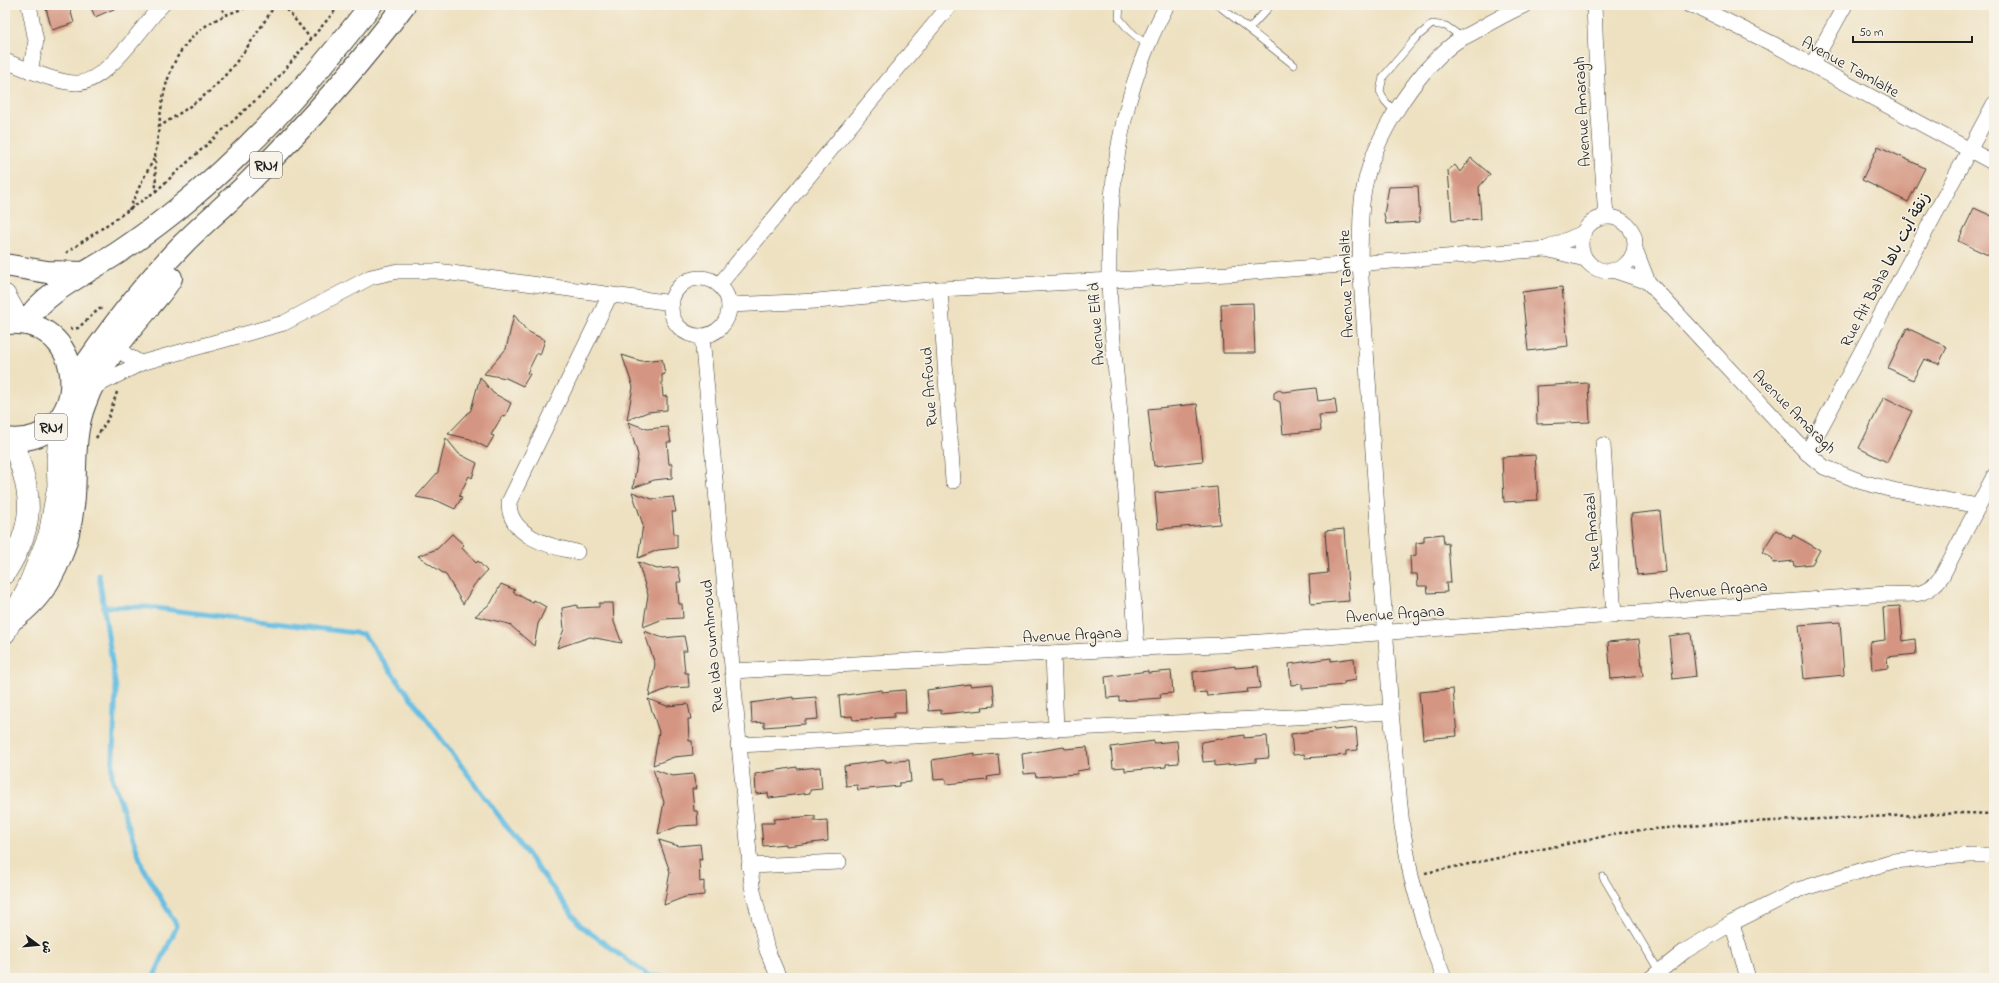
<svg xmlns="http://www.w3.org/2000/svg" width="1999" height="983" font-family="'Indie Flower','Playpen Sans Arabic',sans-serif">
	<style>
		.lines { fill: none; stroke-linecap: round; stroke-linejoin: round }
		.stream { stroke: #65bee2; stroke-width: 5 }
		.building { fill: #d49682 }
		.lane-casing { stroke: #3c3a35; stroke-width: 8 }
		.street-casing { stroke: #3c3a35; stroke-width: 16 }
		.secondary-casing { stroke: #3c3a35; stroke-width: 22 }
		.highway-casing { stroke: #3c3a35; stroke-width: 24 }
		.path { stroke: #3c3a35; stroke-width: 2.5; stroke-dasharray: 3 3; stroke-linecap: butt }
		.lane { stroke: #fff; stroke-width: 7 }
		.street { stroke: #fff; stroke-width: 15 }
		.secondary { stroke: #fff; stroke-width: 21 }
		.highway { stroke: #fff; stroke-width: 22 }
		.labels { text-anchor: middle; stroke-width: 3; stroke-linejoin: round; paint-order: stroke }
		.shield { fill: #f7f3e8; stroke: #5e5c59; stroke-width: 1 }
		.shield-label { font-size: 15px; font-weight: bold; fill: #1c1c1c }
		.street-label { font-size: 16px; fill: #1c1c1c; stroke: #f7f3e8 }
	</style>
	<rect width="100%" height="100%" fill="#f7f3e8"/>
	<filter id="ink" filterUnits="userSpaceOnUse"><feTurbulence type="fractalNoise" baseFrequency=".025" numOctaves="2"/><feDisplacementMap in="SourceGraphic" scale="8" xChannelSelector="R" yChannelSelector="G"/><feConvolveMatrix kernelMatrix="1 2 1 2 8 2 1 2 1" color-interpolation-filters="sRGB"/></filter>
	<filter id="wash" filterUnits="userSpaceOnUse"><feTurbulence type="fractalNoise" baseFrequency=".012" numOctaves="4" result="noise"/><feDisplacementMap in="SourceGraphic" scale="16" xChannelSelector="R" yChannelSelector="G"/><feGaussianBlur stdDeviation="0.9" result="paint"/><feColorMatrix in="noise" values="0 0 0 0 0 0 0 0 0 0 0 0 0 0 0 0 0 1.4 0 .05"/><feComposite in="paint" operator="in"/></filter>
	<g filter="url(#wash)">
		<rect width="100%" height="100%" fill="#eee1c1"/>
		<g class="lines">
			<g class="stream">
				<path d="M99 575 116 689 112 777 143 868 177 926 153 978"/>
				<path d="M104 607H148L363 634 581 926 649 976 700 978"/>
			</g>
		</g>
		<g id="blocks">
			<g class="building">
				<path d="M45 5H69L74 23 52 30Z"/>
				<path d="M90 5H115L116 8 95 17Z"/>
				<path d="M1878 146 1925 168 1908 202 1862 180Z"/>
				<path d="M1471 158 1490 174 1479 187 1481 219 1452 221 1448 170 1455 165 1460 172Z"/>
				<path d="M1418 186 1420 222 1386 224 1384 214 1389 187Z"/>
				<path d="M1974 208 1994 217V252L1992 257 1958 241Z"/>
				<path d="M1562 287 1568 346 1528 351 1522 292Z"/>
				<path d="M1253 303 1255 353H1223L1221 304Z"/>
				<path d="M514 315 527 331 545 340 540 355 537 353 527 373 530 374 523 386 506 378 484 374 506 349Z"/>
				<path d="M1907 328 1947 347 1939 364 1924 359 1913 380 1888 368Z"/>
				<path d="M622 355 641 361 662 359 665 374 662 375V385L663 397 667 396V410L648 412 627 420 633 387Z"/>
				<path d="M480 377 493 393 511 403 505 417 502 416 491 435 494 436 487 448 470 439 448 434 471 410Z"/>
				<path d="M1588 383 1590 422 1537 424 1536 386Z"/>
				<path d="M1316 388 1318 401 1335 399 1337 414 1319 415 1321 430 1283 434 1280 402 1274 399V393L1279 390 1283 392Z"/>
				<path d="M1884 397 1912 411 1887 462 1859 448Z"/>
				<path d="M1197 404 1203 461 1154 466 1148 409Z"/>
				<path d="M628 422 647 429 668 427 671 442H667L669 464H672V478L654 480 633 488 638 455Z"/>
				<path d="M446 438 459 454 477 463 472 478 469 476 459 496 462 497 455 509 438 501 416 497 438 472Z"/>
				<path d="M1535 455 1538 500 1504 502 1502 457Z"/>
				<path d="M1217 487 1220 524 1158 529 1155 493Z"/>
				<path d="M632 492 652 499 673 497 676 512H672L674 534H677V548L658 550 638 558 643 525Z"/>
				<path d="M1660 511 1666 572 1637 575 1631 514Z"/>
				<path d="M1344 529 1349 601 1311 604 1309 575 1328 573 1325 531Z"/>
				<path d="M1776 530 1791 539 1793 535 1820 550 1812 564 1794 566 1793 561 1773 563 1772 558 1762 552Z"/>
				<path d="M452 534 464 545 461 547 476 563 478 561 487 571 474 585 463 604 446 575 418 556 437 549Z"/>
				<path d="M1443 534 1444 544 1448 543 1451 583H1446L1447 592 1428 593 1427 586H1418L1417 574H1411L1410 556 1416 555V543L1424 542V536Z"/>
				<path d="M638 562 657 569 678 567 681 582H677L679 604H682L683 618 663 619 643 627 648 595Z"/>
				<path d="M501 584 515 590 513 592 533 603 534 600 546 607 538 624 534 646 509 624 475 616 491 603Z"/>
				<path d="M599 603H613L614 622 622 643 590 637 557 648 564 629 562 608 577 605V608L599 607Z"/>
				<path d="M1900 606 1903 641 1915 639 1916 654 1887 657 1888 668 1872 670 1870 642 1885 640 1883 607Z"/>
				<path d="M1840 622 1844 675 1804 679 1799 625Z"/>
				<path d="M644 631 663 638 684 636 687 651H683L685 673H688L689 687 670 688 649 696 655 664Z"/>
				<path d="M1691 633 1696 676 1673 679 1669 636Z"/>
				<path d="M1639 639 1643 676 1611 679 1608 642Z"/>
				<path d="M1331 658V661L1354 658 1356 680 1344 682V685L1302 689V684L1291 685 1289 664Z"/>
				<path d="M1235 666V668L1258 666 1260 688 1247 689 1248 692 1207 696 1206 692 1194 693 1193 672Z"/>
				<path d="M1148 671V673L1171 671 1173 693 1160 694 1161 698 1119 701V697L1107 698 1105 677Z"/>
				<path d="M970 684V686L993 684 995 706 982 707 983 710 941 714V710L929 711 927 690Z"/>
				<path d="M1453 689 1457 736 1423 739 1419 692Z"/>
				<path d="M882 690V692L905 690 906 713H894V717L853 720 852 716 841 717 839 696Z"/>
				<path d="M793 697V699L816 697 818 719 805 720V724L764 727V722L752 723 751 703Z"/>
				<path d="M648 699 667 706 688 704 691 719H688L689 741H692L693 755 674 757 653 765 659 732Z"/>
				<path d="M1333 728 1334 730 1356 728 1358 750 1346 751V755L1305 758 1304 754 1293 755 1291 734Z"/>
				<path d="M1244 735V738L1267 736 1269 758 1256 759V762L1215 766V761L1203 762 1201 742Z"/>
				<path d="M1154 741V743L1177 741 1179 763 1166 764V767L1125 771V767L1113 768 1111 747Z"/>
				<path d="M1064 747 1065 749 1087 747 1089 769 1077 771V774L1036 777 1035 773 1024 774 1022 754Z"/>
				<path d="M975 753V756L998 754 1000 775 987 777 988 780 946 784V779L934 780 932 760Z"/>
				<path d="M886 760V762L909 760 911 782 899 783V786L858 790 857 785 846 786 844 766Z"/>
				<path d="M797 767V769L820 767 822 789 810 790V793L769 798 768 793 756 794 755 774Z"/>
				<path d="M653 769 672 776 693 774 696 789H692L694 811H697L698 825 679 826 658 834 664 802Z"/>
				<path d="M815 816V821L827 820 828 841 786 846V844L763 846 761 823H774V819Z"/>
				<path d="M659 840 679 846 700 844 702 860 699 859 700 882 704 881V895L685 897 664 905 670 872Z"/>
			</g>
		</g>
	</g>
	<g filter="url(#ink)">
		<use href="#blocks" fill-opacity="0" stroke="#3c3a35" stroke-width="1"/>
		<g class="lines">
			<g class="lane-casing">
				<g id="lane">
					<path d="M1120 5 1119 18 1129 30 1148 46"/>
					<path d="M1218 5 1294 65"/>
					<path d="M1249 29 1271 5"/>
					<path d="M1396 113 1385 101 1380 91 1383 77 1415 39 1432 24 1446 26 1463 38"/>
					<path d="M1603 877 1659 971"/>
				</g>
			</g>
			<g class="street-casing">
				<g id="street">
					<path d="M29 5 36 41 30 71"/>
					<path d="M1594 5 1598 104 1606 217"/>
					<path d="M1689 5 1698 7 1775 45 1994 163"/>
					<path d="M5 61C24 68 59 84 78 83 108 81 142 26 162 5"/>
					<path d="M1812 65 1845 5"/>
					<circle cx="1608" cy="244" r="27"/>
					<path d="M1546 249 1585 259"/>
					<path d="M1635 249 1648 282 1807 453 1824 467 1862 482 1893 490 1978 506"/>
					<path d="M1615 271 1648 282"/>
					<circle cx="700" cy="307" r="29"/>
					<path d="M719 285 950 5"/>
					<path d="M940 289 953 481"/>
					<path d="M729 305 817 301 940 289 1228 274 1546 249 1583 233"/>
					<path d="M702 336 752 886 767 950 779 978"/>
					<path d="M118 346 126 355 141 363"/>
					<path d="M90 389 141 363 284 323 371 277 398 271H437L672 303"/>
					<path d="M1603 445 1614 616"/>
					<path d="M1807 453 1994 104"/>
					<path d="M577 552C550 547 508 536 509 502L610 295"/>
					<path d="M1137 648C1132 574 1127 500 1121 425 1117 378 1110 326 1109 278 1108 183 1121 90 1167 5"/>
					<path d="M1053 653 1056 729"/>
					<path d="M732 671 1137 648 1221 645 1886 594C1912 594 1925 599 1942 576L1994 476"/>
					<path d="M738 745 1391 712"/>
					<path d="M749 866 839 862"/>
					<path d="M1732 923 1748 978"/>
					<path d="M1444 978 1426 930 1411 876 1402 826 1391 712 1360 263C1361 237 1359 210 1365 184 1375 136 1414 75 1453 44 1459 39 1467 36 1474 32 1491 22 1507 13 1525 5"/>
					<path d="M1651 978 1685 951 1732 923 1798 890 1893 861 1970 855H1994"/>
				</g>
			</g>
			<g class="secondary-casing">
				<g id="secondary">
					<path d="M5 295 20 322"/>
					<path d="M5 573C38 521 32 495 12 440"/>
					<path d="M5 633 28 587 49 535 58 486 57 460 60 418"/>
				</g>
			</g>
			<g class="highway-casing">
				<g id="highway">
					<path d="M5 265 47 272 85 273"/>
					<path d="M5 323C94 315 93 450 5 439"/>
					<path d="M25 323C45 291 85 274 116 254 136 241 156 226 175 211 249 152 313 80 371 5"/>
					<path d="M73 383C106 334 142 286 183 244 205 222 229 202 251 180 306 125 358 67 404 5"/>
					<path d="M10 621C52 594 70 545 74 496 76 464 73 433 85 403 97 369 122 339 145 312 153 301 165 290 171 278"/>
				</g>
			</g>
			<g class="path">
				<path d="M218 5 227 15"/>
				<path d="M275 5C256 35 232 73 205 95 190 107 174 117 159 127L155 157 156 191 269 88 340 5"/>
				<path d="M283 5 311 39"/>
				<path d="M159 127C164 74 178 33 231 13 239 10 247 7 254 5"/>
				<path d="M129 210 142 181 155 157"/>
				<path d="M66 253 156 191"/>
				<path d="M70 329 78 328 99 309H104"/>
				<path d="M96 438 108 419 117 392"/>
				<path d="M1425 873 1630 831 1725 823 1964 813 1994 814"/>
			</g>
			<use href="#lane" class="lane"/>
			<use href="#street" class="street"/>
			<use href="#secondary" class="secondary"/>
			<use href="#highway" class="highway"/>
		</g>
	</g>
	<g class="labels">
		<g class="shield">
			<rect x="250" y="152" width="32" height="26" rx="3"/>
			<rect x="35" y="414" width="32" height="26" rx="3"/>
		</g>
		<g class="shield-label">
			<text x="266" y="170">RN1</text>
			<text x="51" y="432">RN1</text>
		</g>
		<g class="street-label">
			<text transform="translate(1851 66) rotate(29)" y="6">Avenue Tamlalte</text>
			<text transform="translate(1581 112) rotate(-93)" y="6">Avenue Amaragh</text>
			<text transform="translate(1884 269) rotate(-62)" y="6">Rue Ait Baha زنقة أيت باها</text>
			<text transform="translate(1345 284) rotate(-92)" y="6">Avenue Tamlalte</text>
			<text transform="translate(1095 324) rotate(-94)" y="6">Avenue Elfid</text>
			<text transform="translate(928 387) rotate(-94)" y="6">Rue Anfoud</text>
			<text transform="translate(1795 411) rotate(45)" y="6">Avenue Amaragh</text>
			<text transform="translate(1591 532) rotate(-94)" y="6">Rue Amazal</text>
			<text transform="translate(1718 589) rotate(-5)" y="6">Avenue Argana</text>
			<text transform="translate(1395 613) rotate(-4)" y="6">Avenue Argana</text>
			<text transform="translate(1072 634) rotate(-3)" y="6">Avenue Argana</text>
			<text transform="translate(711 646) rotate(-95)" y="6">Rue Ida Oumhmoud</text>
		</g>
	</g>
	<rect width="1999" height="983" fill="none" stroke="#f7f3e8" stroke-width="20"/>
	<g transform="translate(38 945) rotate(106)" stroke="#f7f3e8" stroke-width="3" paint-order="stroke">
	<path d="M0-3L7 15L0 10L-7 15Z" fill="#1c1c1c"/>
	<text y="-6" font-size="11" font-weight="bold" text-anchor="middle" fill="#1c1c1c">ش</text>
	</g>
	<path d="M1853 36v6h119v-6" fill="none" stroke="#1c1c1c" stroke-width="2"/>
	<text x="1859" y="36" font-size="12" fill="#1c1c1c" stroke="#f7f3e8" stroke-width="3" paint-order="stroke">50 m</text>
</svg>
